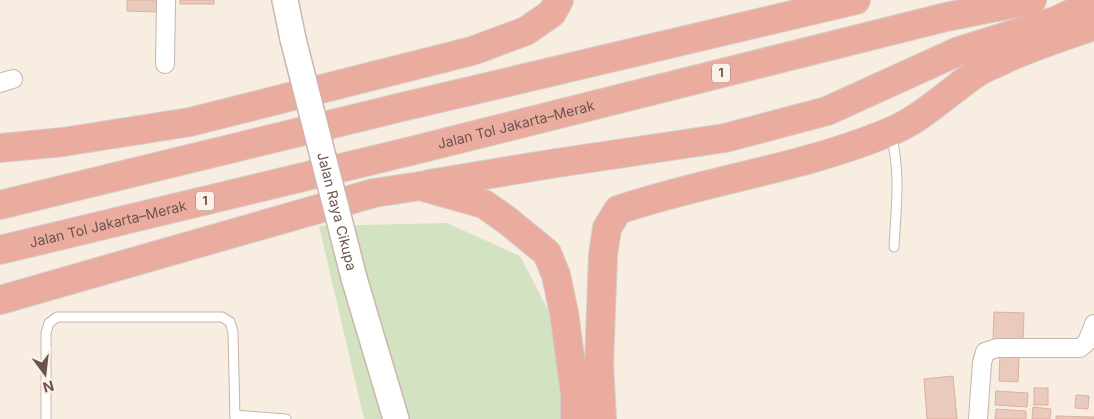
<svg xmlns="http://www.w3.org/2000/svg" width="1094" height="419" font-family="Inter,sans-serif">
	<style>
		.green { fill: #d3e3c2 }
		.building { fill: #eacabd; stroke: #dab09f }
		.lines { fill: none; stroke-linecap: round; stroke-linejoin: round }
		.lane-casing { stroke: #c7b4ab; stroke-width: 11 }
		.street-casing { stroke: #c7b4ab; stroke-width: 20 }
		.secondary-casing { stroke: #ccb6ab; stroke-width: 28 }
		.highway-casing { stroke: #d3ccc9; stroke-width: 30 }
		.lane { stroke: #fff; stroke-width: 9 }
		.street { stroke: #fff; stroke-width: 18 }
		.secondary { stroke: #fff; stroke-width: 25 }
		.highway { stroke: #ebaca0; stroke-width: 28 }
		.secondary-bridge-casing { stroke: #ccb6ab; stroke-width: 28; stroke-linecap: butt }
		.secondary-bridge { stroke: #fff; stroke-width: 25 }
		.labels { text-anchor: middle; stroke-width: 4; stroke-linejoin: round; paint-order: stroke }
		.shield { fill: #fcf1e7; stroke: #97837a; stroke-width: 1 }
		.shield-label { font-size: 12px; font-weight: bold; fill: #6c544c }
		.street-label { font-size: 14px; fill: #6c544c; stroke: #fcf1e7 }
	</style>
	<rect width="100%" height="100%" fill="#f8ede1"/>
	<path class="green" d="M447 223 520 256 559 331 567 419H364L319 226Z"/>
	<g class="building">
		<path d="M127 0H158V12L127 11Z"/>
		<rect x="180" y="0" width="34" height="4"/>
		<path d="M994 312 1024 313 1023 342 993 341Z"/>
		<path d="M1000 354 1019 355 1018 382 999 381Z"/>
		<path d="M953 376 957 419H927L924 379Z"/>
		<rect x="1034" y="388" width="14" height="17"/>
		<path d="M996 391 1028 393 1027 407 995 405Z"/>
		<path d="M1076 395 1089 396 1088 409 1075 408Z"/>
		<path d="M1033 407 1051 409 1050 419H1032Z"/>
		<path d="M996 409 1026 411V419H995Z"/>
		<path d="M1056 416 1094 417V419H1056Z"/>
	</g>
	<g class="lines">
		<g class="lane-casing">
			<g id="lane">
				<path d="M891 135C901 172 896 209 894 247"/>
				<path d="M235 415 286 419"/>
				<path d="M46 419V333L49 323 57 317H222L230 322 233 332 235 419"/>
			</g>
		</g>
		<g class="street-casing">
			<g id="street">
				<path d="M165 64 166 0"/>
				<path d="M0 83 13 79"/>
				<path d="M978 419 982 363 985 352 997 348H1080L1087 342 1094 324"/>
			</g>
		</g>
		<g class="secondary-casing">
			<g id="secondary">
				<path d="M285 0 293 39"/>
				<path d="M354 278 396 419"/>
			</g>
		</g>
		<g class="highway-casing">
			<g id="highway">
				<path d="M0 148 63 142 190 122 472 51 526 31 552 13 559 0"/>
				<path d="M429 184 557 163 725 138 827 111 959 51 1055 21 1094 3"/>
				<path d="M0 205 402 107 856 0"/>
				<path id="s1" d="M0 250 411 151 946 17 1032 0"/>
				<path d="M0 300 374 193 420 186 484 204 508 221 547 253 556 275 564 313 575 393V419"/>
				<path d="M602 419 599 364 603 255 607 228 618 210C706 180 800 169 887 133 921 120 948 92 978 72 986 67 996 64 1005 59 1034 46 1064 36 1094 26"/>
			</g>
		</g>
		<use href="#lane" class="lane"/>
		<use href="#street" class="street"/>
		<use href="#secondary" class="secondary"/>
		<use href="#highway" class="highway"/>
		<g class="secondary-bridge-casing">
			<g id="secondary-bridge">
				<path id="s2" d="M293 39 354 278"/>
			</g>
		</g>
		<use href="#secondary-bridge" class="secondary-bridge"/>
	</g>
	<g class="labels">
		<g class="shield">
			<rect x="712" y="63.5" width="18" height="19" rx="4"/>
			<rect x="196" y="191.5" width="18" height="19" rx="4"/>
		</g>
		<g class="shield-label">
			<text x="721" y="77">1</text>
			<text x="205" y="205">1</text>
		</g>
		<g class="street-label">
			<text dy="5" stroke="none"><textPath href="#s1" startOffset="531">Jalan Tol Jakarta–Merak</textPath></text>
			<text dy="5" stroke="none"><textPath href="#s2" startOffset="178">Jalan Raya Cikupa</textPath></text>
			<text dy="5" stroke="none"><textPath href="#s1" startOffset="111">Jalan Tol Jakarta–Merak</textPath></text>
		</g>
	</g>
	<g transform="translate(45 374) rotate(165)" stroke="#fcf1e7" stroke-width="4" paint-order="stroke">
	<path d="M0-4L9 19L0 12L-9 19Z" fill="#6c544c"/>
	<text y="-8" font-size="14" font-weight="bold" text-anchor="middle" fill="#6c544c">N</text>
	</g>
</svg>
